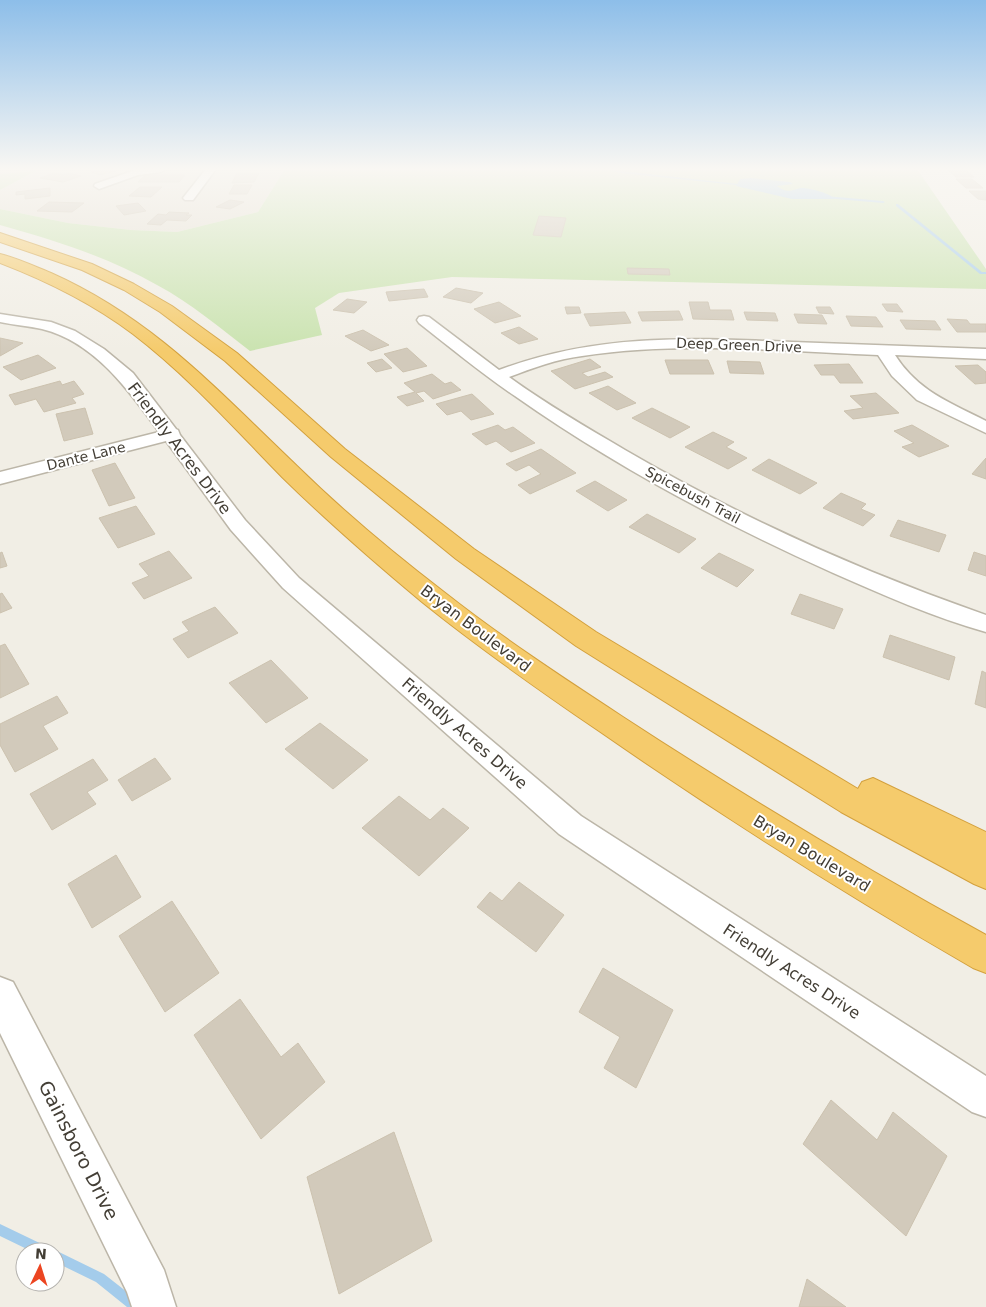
<svg xmlns="http://www.w3.org/2000/svg" width="986" height="1307" font-family="'DejaVu Sans',sans-serif">
	<style>
		.residential { fill: #e5e0d3 }
		.green { fill: #cae3b0 }
		.water { fill: #a4cceb }
		.lines { fill: none; stroke-linecap: round; stroke-linejoin: round }
		.stream { fill: #a4cceb; fill-rule: evenodd }
		.building { fill: #d2cabb; stroke: #ccc2af }
		.minor-casing { stroke: #bcb6a8; stroke-width: 3 }
		.motorway-casing { stroke: #d3a03d; stroke-width: 2 }
		.minor { fill: #fff; fill-rule: evenodd }
		.motorway { fill: #f5cb6c; fill-rule: evenodd }
		.labels { text-anchor: middle; stroke-width: 4; stroke-linejoin: round; paint-order: stroke }
		.far-street-label { font-size: 14px; fill: #433e35; stroke: #fff }
		.street-label { font-size: 16px; fill: #433e35; stroke: #fff }
		.near-street-label { font-size: 19px; fill: #433e35; stroke: #fff }
	</style>
	<rect width="100%" height="100%" fill="#f1eee5"/>
	<path class="residential" d="M0 169H285L258 212 177 232 131 230 68 223 0 209V190L35 172 0 174Z"/>
	<g class="green">
		<path d="M285 169H917L986 269V289L452 277 339 293 315 308 322 335 250 351C220 328 191 303 157 285 108 257 54 240 0 225V209L68 223 131 230 177 232 258 212Z"/>
		<path d="M36 171 0 190V174Z"/>
	</g>
	<path class="water" d="M751 178 790 182 793 184 777 186C790 196 794 187 804 188 811 189 831 193 834 199H792L736 186 740 179Z"/>
	<g class="lines">
		<g class="stream">
			<path d="M606 169H609L621 171 747 185 746 186 621 173Z"/>
			<path d="M825 196 883 201 885 202 883 203 824 198Z"/>
			<path d="M896 204H898L982 272H986V274H980L896 206Z"/>
			<path d="M0 1224 50 1248 52 1251 55 1250 59 1252 104 1274 141 1303 143 1307H127L96 1282 55 1262V1252H33L0 1236Z"/>
		</g>
	</g>
	<g class="building">
		<path d="M104 169H124L100 175 91 172Z"/>
		<path d="M947 169H964L974 177H956Z"/>
		<path d="M54 173 63 175 68 173 81 176 63 182 40 178Z"/>
		<path d="M237 173H259L254 182 232 183Z"/>
		<path d="M152 175H185L179 182H138L144 176Z"/>
		<path d="M956 179H972L983 188H966Z"/>
		<path d="M234 185H252L247 194H229Z"/>
		<path d="M140 187H162L151 197 129 196Z"/>
		<path d="M50 188V196L25 199V194L16 195V192Z"/>
		<path d="M969 191H986V200L978 199Z"/>
		<path d="M230 200 244 202 230 209 216 207Z"/>
		<path d="M49 202 84 203 72 212 37 211Z"/>
		<path d="M138 203 146 211 124 215 116 206Z"/>
		<path d="M169 212 189 213 186 215H192L186 221 167 220 161 225 147 224 158 214 166 215Z"/>
		<path d="M539 216 566 218 561 237 533 235Z"/>
		<path d="M627 268 669 269 670 275 628 274Z"/>
		<path d="M456 288 483 293 471 303 443 297Z"/>
		<path d="M424 289 428 297 389 301 386 292Z"/>
		<path d="M347 299 367 302 354 313 333 310Z"/>
		<path d="M499 302 521 316 495 323 474 309Z"/>
		<path d="M689 302H708L710 310H731L734 320 693 319Z"/>
		<path d="M882 304H897L903 312 887 311Z"/>
		<path d="M565 307H579L581 313 567 314Z"/>
		<path d="M816 307H830L834 314 819 313Z"/>
		<path d="M679 311 683 320 642 321 638 312Z"/>
		<path d="M625 312 631 323 590 326 584 314Z"/>
		<path d="M744 312 775 313 778 321 747 320Z"/>
		<path d="M794 314 822 315 827 324 798 323Z"/>
		<path d="M846 316 876 317 883 327 851 326Z"/>
		<path d="M947 319 967 320 970 324H986V332H957Z"/>
		<path d="M900 320 935 321 941 330 906 329Z"/>
		<path d="M519 327 538 339 519 344 501 333Z"/>
		<path d="M363 330 389 345 371 351 345 336Z"/>
		<path d="M0 338 23 343 0 356Z"/>
		<path d="M407 348 427 366 403 372 384 354Z"/>
		<path d="M38 355 56 368 21 380 3 367Z"/>
		<path d="M382 359 392 368 376 372 367 363Z"/>
		<path d="M590 359 601 367 582 373 588 377 605 372 613 377 575 389 551 371Z"/>
		<path d="M665 360H708L714 374H670Z"/>
		<path d="M727 361 760 362 764 374 730 373Z"/>
		<path d="M849 364 863 383H840L834 375H821L814 365Z"/>
		<path d="M978 365 986 372V383L975 384 955 366Z"/>
		<path d="M432 374 445 384 451 382 461 390 433 399 424 391 416 393 424 401 407 406 397 397 415 392 404 383Z"/>
		<path d="M60 381 62 385 74 381 84 394 72 398 76 403 44 412 36 399 15 405 9 395Z"/>
		<path d="M608 386 636 403 617 410 589 393Z"/>
		<path d="M876 393 899 413 853 419 844 411 863 408 850 396Z"/>
		<path d="M472 394 494 414 471 420 461 411 447 415 436 404Z"/>
		<path d="M85 408 93 434 64 441 56 414Z"/>
		<path d="M652 408 690 427 670 438 632 418Z"/>
		<path d="M498 425 505 430 513 427 535 443 511 452 496 441 486 445 472 434Z"/>
		<path d="M912 425 949 446 919 457 902 447 914 443 894 431Z"/>
		<path d="M713 432 734 442 726 447 747 458 728 469 685 447Z"/>
		<path d="M541 449 576 473 530 494 518 485 541 474 529 465 516 471 506 464Z"/>
		<path d="M986 458V479L972 474Z"/>
		<path d="M769 459 817 483 800 494 752 470Z"/>
		<path d="M115 463 135 498 109 506 92 470Z"/>
		<path d="M595 481 627 500 608 511 576 491Z"/>
		<path d="M841 493 866 504 861 509 875 515 863 526 823 508Z"/>
		<path d="M136 506 155 534 118 548 99 518Z"/>
		<path d="M647 514 696 539 679 553 629 527Z"/>
		<path d="M898 520 946 535 939 552 890 536Z"/>
		<path d="M169 551 192 578 144 599 132 583 149 576 139 564Z"/>
		<path d="M2 552 7 566 0 568V553Z"/>
		<path d="M974 552 986 556V576L968 570Z"/>
		<path d="M719 553 754 570 737 587 701 568Z"/>
		<path d="M2 593 12 608 0 613V594Z"/>
		<path d="M800 594 843 609 834 629 791 614Z"/>
		<path d="M215 607 238 633 188 658 173 639 189 631 182 622Z"/>
		<path d="M890 635 955 657 949 680 883 657Z"/>
		<path d="M5 644 29 684 0 698V646Z"/>
		<path d="M271 660 308 698 266 723 229 683Z"/>
		<path d="M982 671 986 673V708L975 704Z"/>
		<path d="M57 696 68 713 43 726 58 749 15 772 0 745V724Z"/>
		<path d="M320 723 368 760 333 789 285 749Z"/>
		<path d="M155 758 171 779 132 801 118 780Z"/>
		<path d="M93 759 108 780 87 792 96 804 52 830 30 794Z"/>
		<path d="M399 796 430 820 443 808 469 828 419 876 362 828Z"/>
		<path d="M116 855 141 897 92 928 68 884Z"/>
		<path d="M519 882 564 915 536 952 477 907 490 892 502 901Z"/>
		<path d="M172 901 219 973 165 1012 119 936Z"/>
		<path d="M603 968 673 1010 636 1088 604 1068 620 1037 579 1012Z"/>
		<path d="M240 999 281 1057 298 1043 325 1082 261 1139 194 1035Z"/>
		<path d="M831 1100 877 1140 893 1112 947 1156 906 1236 803 1144Z"/>
		<path d="M394 1132 432 1241 339 1294 307 1177Z"/>
		<path d="M807 1279 846 1307H799Z"/>
	</g>
	<g class="lines">
		<g class="minor-casing">
			<g id="minor">
				<path d="M138 169H166L161 172 138 175 99 189 94 186 95 184Z"/>
				<path d="M206 169H216L193 200H185L183 198Z"/>
				<path d="M0 314 51 322 75 331 104 349 133 373 176 429 178 430 180 435 245 520 299 578 581 816 986 1076V1117L972 1112 559 834 283 588 231 530 166 441 0 484V472L159 432C129 391 95 342 42 329 29 326 14 325 0 322Z"/>
				<path d="M424 316 429 317 499 370C599 333 688 338 792 342 857 344 921 347 986 349V359L895 355C918 391 949 402 986 421V433L917 400 892 376 878 355C780 351 680 341 582 356 557 359 533 368 509 377 546 404 586 427 625 450 740 517 860 571 986 615V632C933 617 881 594 831 572 722 523 613 465 515 396 482 374 451 348 419 323L417 320 419 317Z"/>
				<path d="M0 977 13 982 164 1270 176 1307H132L127 1292 0 1033Z"/>
			</g>
		</g>
		<g class="motorway-casing">
			<g id="motorway">
				<path d="M0 233 92 264 134 284 172 306 237 353 345 449 474 549 596 632 858 789 862 782 873 778 986 832V889L974 884 841 812 576 646 456 559 331 457 225 361 160 312 124 290 82 270 0 242Z"/>
				<path d="M0 254C17 258 34 266 51 273 154 319 217 390 297 466 343 511 393 553 444 592 501 637 562 677 623 717 741 794 862 867 986 935V973L973 968C845 894 720 815 599 731 539 690 479 648 422 602 374 562 327 521 282 477 234 428 188 376 133 334 93 304 47 281 0 263Z"/>
			</g>
		</g>
		<use href="#minor" class="minor"/>
		<use href="#motorway" class="motorway"/>
	</g>
	<linearGradient id="sky" x2="0" y2="1"><stop stop-color="#8dbee9"/><stop offset="0.48" stop-color="#f9f7f3"/><stop offset="1" stop-color="#f9f7f3" stop-opacity="0"/></linearGradient>
	<rect width="986" height="352" fill="url(#sky)"/>
	<g class="labels">
		<g class="far-street-label">
			<text transform="translate(739 345) rotate(2)" y="5">Deep Green Drive</text>
			<text transform="translate(86 456) rotate(-14)" y="5">Dante Lane</text>
			<text transform="translate(693 495) rotate(28)" y="5">Spicebush Trail</text>
		</g>
		<g class="street-label">
			<text transform="translate(180 448) rotate(53)" y="6">Friendly Acres Drive</text>
			<text transform="translate(476 628) rotate(37)" y="6">Bryan Boulevard</text>
			<text transform="translate(465 733) rotate(41)" y="6">Friendly Acres Drive</text>
			<text transform="translate(812 853) rotate(31)" y="6">Bryan Boulevard</text>
			<text transform="translate(792 971) rotate(33)" y="6">Friendly Acres Drive</text>
		</g>
		<g class="near-street-label">
			<text transform="translate(79 1150) rotate(63)" y="7">Gainsboro Drive</text>
		</g>
	</g>
	<g transform="translate(40 1267) rotate(4)"><circle r="24" fill="#ffffff" stroke="#b4b2ae"/>
	<path d="M0-4L9 19L0 12L-9 19Z" fill="#ec4521"/>
	<text y="-8" font-size="14" font-weight="bold" text-anchor="middle" fill="#433e35">N</text>
	</g>
</svg>
